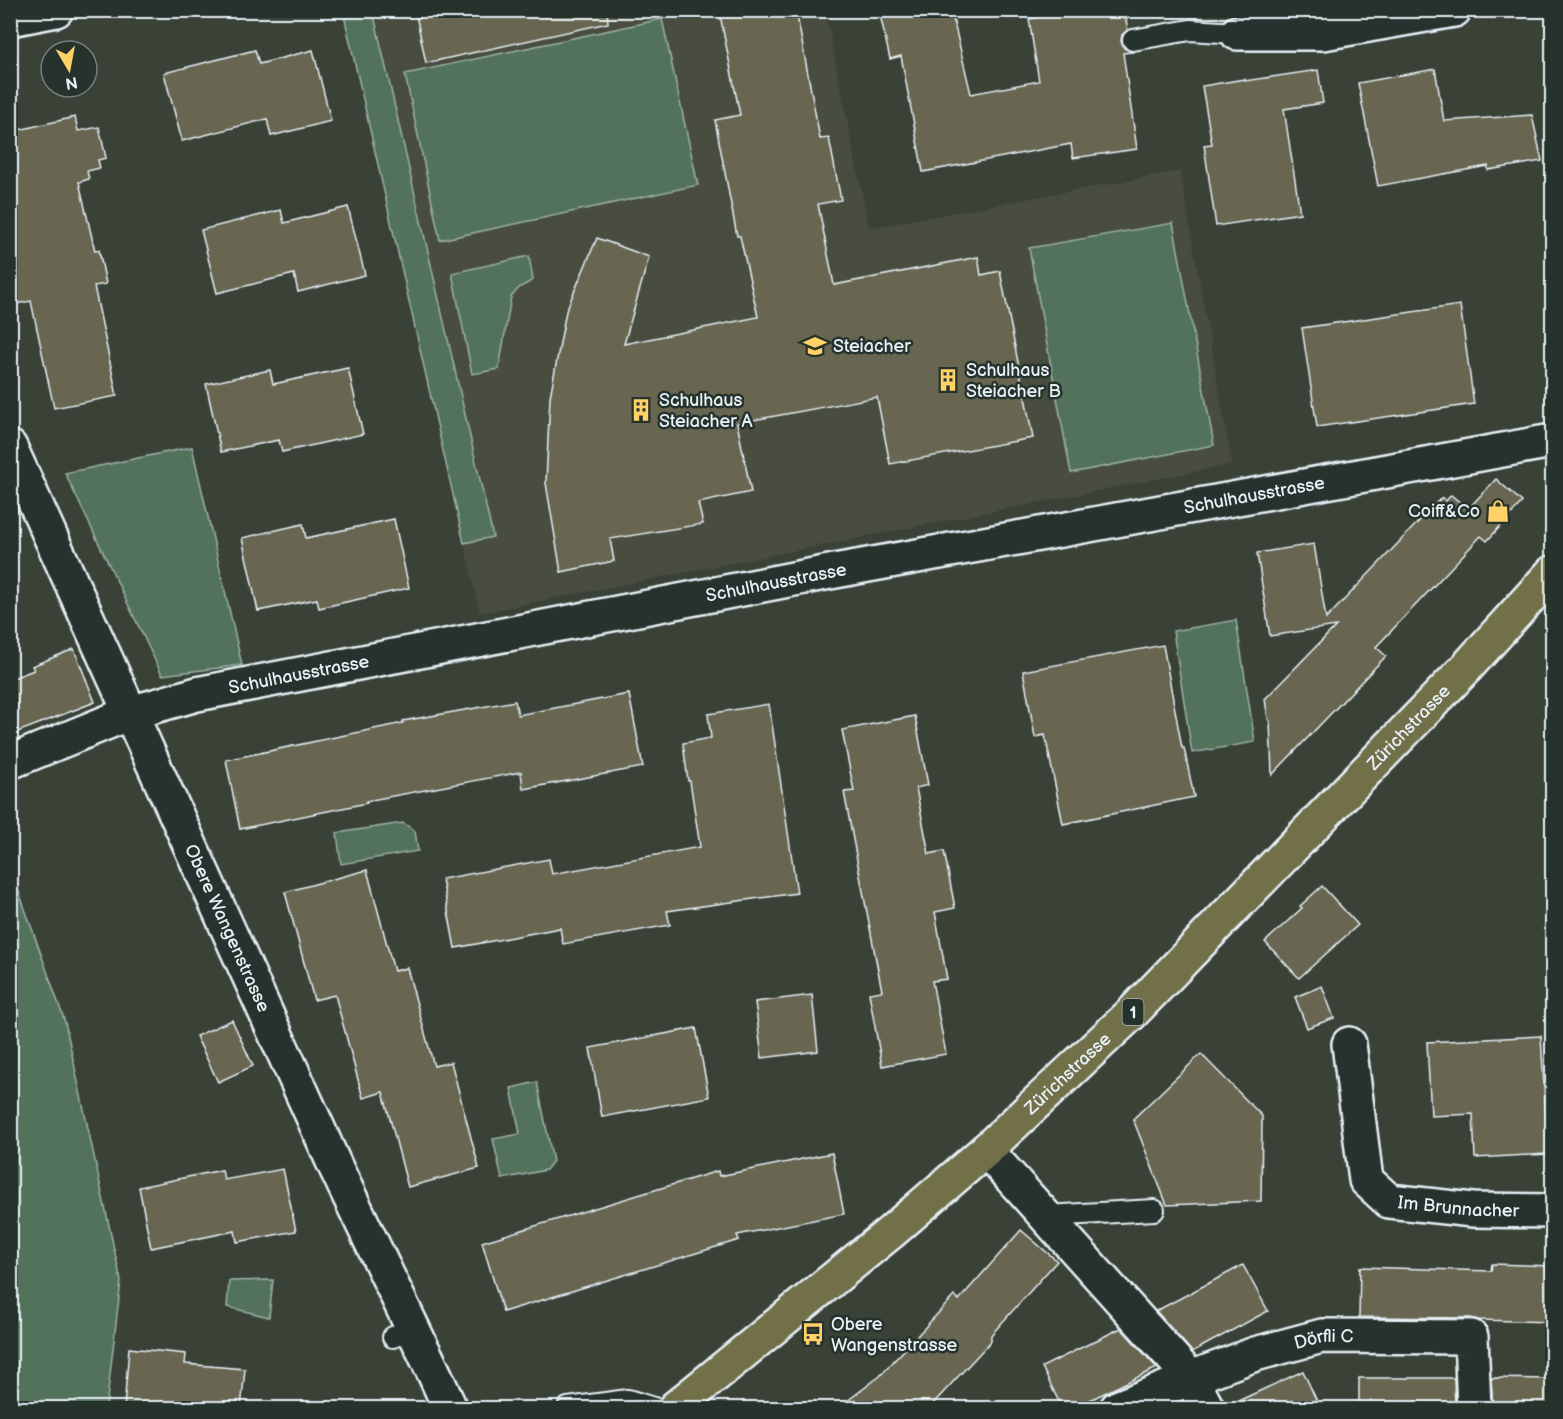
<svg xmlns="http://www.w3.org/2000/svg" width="1563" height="1419" font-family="'Balsamiq Sans',sans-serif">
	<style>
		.built { fill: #484d40 }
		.green { fill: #52725c; stroke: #9db2aa; stroke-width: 1.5 }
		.building { fill: #676651; stroke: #e8f1f8; stroke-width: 1.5 }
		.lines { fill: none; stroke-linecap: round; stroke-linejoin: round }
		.service-casing { stroke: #e8f1f8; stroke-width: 24 }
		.minor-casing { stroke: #e8f1f8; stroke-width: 38 }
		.tertiary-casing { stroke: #e8f1f8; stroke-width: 38 }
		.primary-casing { stroke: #e8f1f8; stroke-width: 38 }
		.service { stroke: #26332d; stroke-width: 20 }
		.minor { stroke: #26332d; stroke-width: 33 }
		.tertiary { stroke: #26332d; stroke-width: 33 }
		.primary { stroke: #71704a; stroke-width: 33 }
		.labels { text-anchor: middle; stroke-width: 5; stroke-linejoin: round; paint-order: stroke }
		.shield { fill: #26332d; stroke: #aeb8bb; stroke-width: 1.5 }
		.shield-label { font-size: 16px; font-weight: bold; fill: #e8f1f8 }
		.poi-label { font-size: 18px; fill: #e8f1f8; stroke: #26332d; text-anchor: start }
		.street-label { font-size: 18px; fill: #e8f1f8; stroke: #26332d }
	</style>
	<rect width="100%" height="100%" fill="#3a4238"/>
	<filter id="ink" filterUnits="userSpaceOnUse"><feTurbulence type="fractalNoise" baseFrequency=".0167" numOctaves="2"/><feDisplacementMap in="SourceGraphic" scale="12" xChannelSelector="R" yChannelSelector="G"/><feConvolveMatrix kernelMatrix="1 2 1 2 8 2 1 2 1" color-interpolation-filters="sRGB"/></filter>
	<g filter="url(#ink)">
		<path class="built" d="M343 11H825L869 228 1180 171 1232 464 480 613Z"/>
		<g class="green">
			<path d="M343 11H373L493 537 464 543Z"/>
			<path d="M662 19 698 185 440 240 405 74Z"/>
			<path d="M1173 223 1214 445 1071 473 1029 248Z"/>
			<path d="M529 256 533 280 519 288 511 297 499 369 472 374 452 273Z"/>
			<path d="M192 447 242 665 162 675 65 473Z"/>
			<path d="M1236 620 1255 742 1192 753 1173 631Z"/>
			<path d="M403 823 415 831 418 851 341 864 337 833Z"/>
			<path d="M13 875 65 1022 121 1281 106 1408H11L10 876Z"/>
			<path d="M537 1082 553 1161 546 1170 502 1179 493 1139 520 1134 511 1088Z"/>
			<path d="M273 1280 269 1317 227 1307 229 1281Z"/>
		</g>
		<g class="building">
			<path d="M415 10H607L608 23 426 63Z"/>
			<path d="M719 10H796L820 139 829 138 841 200 818 204 834 285 978 257 981 275 1000 271 1033 438 890 464 877 397 737 423 751 492 698 503 703 524 610 539 614 561 561 572 546 483 550 397 566 311 597 238 649 257 624 344 758 317 740 236H737L715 120 740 115Z"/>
			<path d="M879 10H951L971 94 1039 81 1029 19 1079 10H1124L1128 30 1122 35 1121 41 1124 48 1132 52 1123 53 1137 149 1073 158 1071 144 923 172 901 56 890 59Z"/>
			<path d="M255 50 259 64 313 50 331 121 271 136 267 119 182 141 164 73Z"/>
			<path d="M1435 69 1444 121 1532 115 1542 161 1488 170V166L1378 186 1358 83Z"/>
			<path d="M1318 70 1323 103 1284 109 1300 213 1216 226 1204 145 1212 144 1202 86 1245 79V81Z"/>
			<path d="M75 117 78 131 99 127 106 158 98 160 100 168 87 171 89 179 79 182 95 251 99 250 106 284 94 286 117 396 54 408 31 301 10 305V132Z"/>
			<path d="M348 207 365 275 298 292 294 274 217 293 201 230 281 210 284 223Z"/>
			<path d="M1460 305 1474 404 1317 427 1302 328Z"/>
			<path d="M348 368 363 434 282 452 279 440 221 452 206 384 270 370 273 384Z"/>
			<path d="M1496 479 1522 502 1487 541 1481 536 1376 647 1386 656 1272 775 1270 721 1268 719 1265 699 1336 626 1270 636 1257 553 1314 544 1326 619 1442 497 1446 501 1451 495 1468 509Z"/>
			<path d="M394 519 409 588 319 608 317 599 258 611 242 538 303 524 306 538Z"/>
			<path d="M1163 645 1182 748H1184L1194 797 1063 824 1045 735 1035 737 1023 671Z"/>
			<path d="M74 649 95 702 10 735V679L34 670 32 666Z"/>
			<path d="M629 694 643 767 523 789 521 772 366 801 367 803 240 829 226 760 403 723V721L515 701 518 715Z"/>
			<path d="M769 704 797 893 667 911 670 925 563 944 560 928 455 948 442 879 549 859 552 874 700 847 690 781H688L683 743 711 738 708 714Z"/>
			<path d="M915 716 928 785 916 788 929 854 944 851 955 908 935 912 947 979 932 981 946 1054 882 1066 869 993 882 991 844 792 854 791 842 730Z"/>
			<path d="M367 870 394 971 407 968 434 1066 451 1062 479 1168 408 1187 383 1092 363 1098 335 995 314 1000 285 892Z"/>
			<path d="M1322 886 1358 925 1299 978 1265 942 1302 908 1300 906Z"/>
			<path d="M1322 986 1334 1018 1307 1028 1295 997Z"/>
			<path d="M812 995 818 1051 762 1058 755 1002Z"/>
			<path d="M232 1020 253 1066 218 1082 196 1036Z"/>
			<path d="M696 1028 709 1097 602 1117 590 1048Z"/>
			<path d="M1541 1036 1548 1154 1475 1158 1473 1114 1431 1116 1427 1042Z"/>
			<path d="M1201 1054 1262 1116 1261 1201 1167 1205 1133 1119Z"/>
			<path d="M832 1153 844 1214 737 1235 739 1240 503 1312 482 1242 718 1171 719 1176Z"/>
			<path d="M283 1169 296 1231 237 1242 235 1231 151 1248 139 1187 222 1170 224 1180Z"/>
			<path d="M1021 1230 1057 1261 991 1335V1341L929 1408H838L880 1376 954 1296 959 1300Z"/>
			<path d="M1492 1264 1552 1266V1322L1478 1320 1471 1318 1359 1317 1360 1267 1491 1271Z"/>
			<path d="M1243 1265 1268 1311 1192 1352 1156 1311Z"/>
			<path d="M1121 1328 1157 1368 1073 1408H1062L1042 1367Z"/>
			<path d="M129 1348 186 1354 185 1364 245 1369 241 1408H124Z"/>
			<path d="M1303 1371 1320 1408H1226L1225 1407Z"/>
			<path d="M1359 1378H1454L1455 1408H1359Z"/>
			<path d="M1491 1378 1552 1379V1408H1493Z"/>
		</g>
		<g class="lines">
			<g class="service-casing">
				<g id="service">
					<path d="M1133 40 1190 30 1237 33"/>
					<path d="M1046 1216 1154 1210"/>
					<path d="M393 1337 412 1328"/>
					<path d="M568 1408 628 1400 654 1408"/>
				</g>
			</g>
			<g class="minor-casing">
				<g id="minor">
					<path d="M10 19 56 10"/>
					<path d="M1237 33H1323L1454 10"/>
					<path id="s1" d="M10 762 130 713 197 694 835 571 1552 441"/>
					<path id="s2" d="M1349 1044 1366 1180 1389 1201 1473 1210 1552 1211"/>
					<path d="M986 1150 1191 1378 1207 1408"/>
					<path id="s3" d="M1117 1408 1191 1378 1255 1354 1322 1336 1471 1337 1474 1408"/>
				</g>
			</g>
			<g class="tertiary-casing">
				<g id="tertiary">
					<path id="s4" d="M10 447 336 1168 435 1375 450 1408"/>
				</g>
			</g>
			<g class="primary-casing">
				<g id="primary">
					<path id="s5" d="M675 1408 891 1232 986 1150 1131 1014 1466 668 1552 573"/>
				</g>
			</g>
			<use href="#service" class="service"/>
			<use href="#minor" class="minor"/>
			<use href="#tertiary" class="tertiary"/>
			<use href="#primary" class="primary"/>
		</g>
	</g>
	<defs>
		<g id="school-bare" transform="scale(1.8)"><path d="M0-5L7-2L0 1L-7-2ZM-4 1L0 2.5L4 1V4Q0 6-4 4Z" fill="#ffd166" stroke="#26332d" stroke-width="2.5" paint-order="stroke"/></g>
		<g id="building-bare" transform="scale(1.8)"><path d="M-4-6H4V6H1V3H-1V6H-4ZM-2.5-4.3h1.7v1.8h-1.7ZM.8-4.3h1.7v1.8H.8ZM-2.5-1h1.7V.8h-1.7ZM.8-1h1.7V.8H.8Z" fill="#ffd166" stroke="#26332d" stroke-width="2.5" paint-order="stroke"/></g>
		<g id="shop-bare" transform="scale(1.8)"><path d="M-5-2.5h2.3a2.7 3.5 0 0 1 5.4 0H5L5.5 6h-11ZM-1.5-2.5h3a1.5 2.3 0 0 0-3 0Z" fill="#ffd166" stroke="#26332d" stroke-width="2.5" paint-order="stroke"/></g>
		<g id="bus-bare" transform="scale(1.8)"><path d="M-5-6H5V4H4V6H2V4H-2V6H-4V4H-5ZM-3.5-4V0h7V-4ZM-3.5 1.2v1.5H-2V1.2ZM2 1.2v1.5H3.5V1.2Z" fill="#ffd166" stroke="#26332d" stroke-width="2.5" paint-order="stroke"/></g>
	</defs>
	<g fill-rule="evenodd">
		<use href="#school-bare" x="815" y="346"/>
		<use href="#building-bare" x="948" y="380"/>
		<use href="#building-bare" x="641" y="410"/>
		<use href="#shop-bare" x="1498" y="511"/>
		<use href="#bus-bare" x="813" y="1334"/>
	</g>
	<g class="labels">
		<rect class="shield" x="1122.5" y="999" width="21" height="26" rx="4.5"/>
		<g class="shield-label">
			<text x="1133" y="1018">1</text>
		</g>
		<g class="poi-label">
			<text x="833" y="352">Steiacher</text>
			<text x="966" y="376">Schulhaus<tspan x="966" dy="21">Steiacher B</tspan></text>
			<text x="659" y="406">Schulhaus<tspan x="659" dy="21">Steiacher A</tspan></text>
			<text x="1480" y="517" text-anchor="end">Coiff&amp;Co</text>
			<text x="831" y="1330">Obere<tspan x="831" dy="21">Wangenstrasse</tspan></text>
		</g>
		<g class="street-label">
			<text dy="6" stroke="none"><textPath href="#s1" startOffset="1275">Schulhausstrasse</textPath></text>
			<text dy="6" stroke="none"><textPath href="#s1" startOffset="789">Schulhausstrasse</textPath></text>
			<text dy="6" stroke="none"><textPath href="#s1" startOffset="303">Schulhausstrasse</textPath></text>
			<text dy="6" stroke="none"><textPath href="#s5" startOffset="1002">Zürichstrasse</textPath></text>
			<text dy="6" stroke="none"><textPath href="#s4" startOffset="528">Obere Wangenstrasse</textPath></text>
			<text dy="6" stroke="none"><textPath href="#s5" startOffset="516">Zürichstrasse</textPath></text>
			<text dy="6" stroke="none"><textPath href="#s2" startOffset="238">Im Brunnacher</textPath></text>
			<text dy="6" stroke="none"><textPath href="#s3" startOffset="219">Dörfli C</textPath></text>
		</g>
	</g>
	<rect width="1563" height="1419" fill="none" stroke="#26332d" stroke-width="36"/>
	<rect x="18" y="18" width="1527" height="1383" fill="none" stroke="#e8f1f8" stroke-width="2" filter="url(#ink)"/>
	<g transform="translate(69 69) rotate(170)"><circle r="28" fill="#26332d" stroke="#747f7e" stroke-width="1.5"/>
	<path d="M0-4.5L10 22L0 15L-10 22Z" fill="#ffd166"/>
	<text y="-9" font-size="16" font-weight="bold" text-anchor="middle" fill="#e8f1f8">N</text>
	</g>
</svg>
